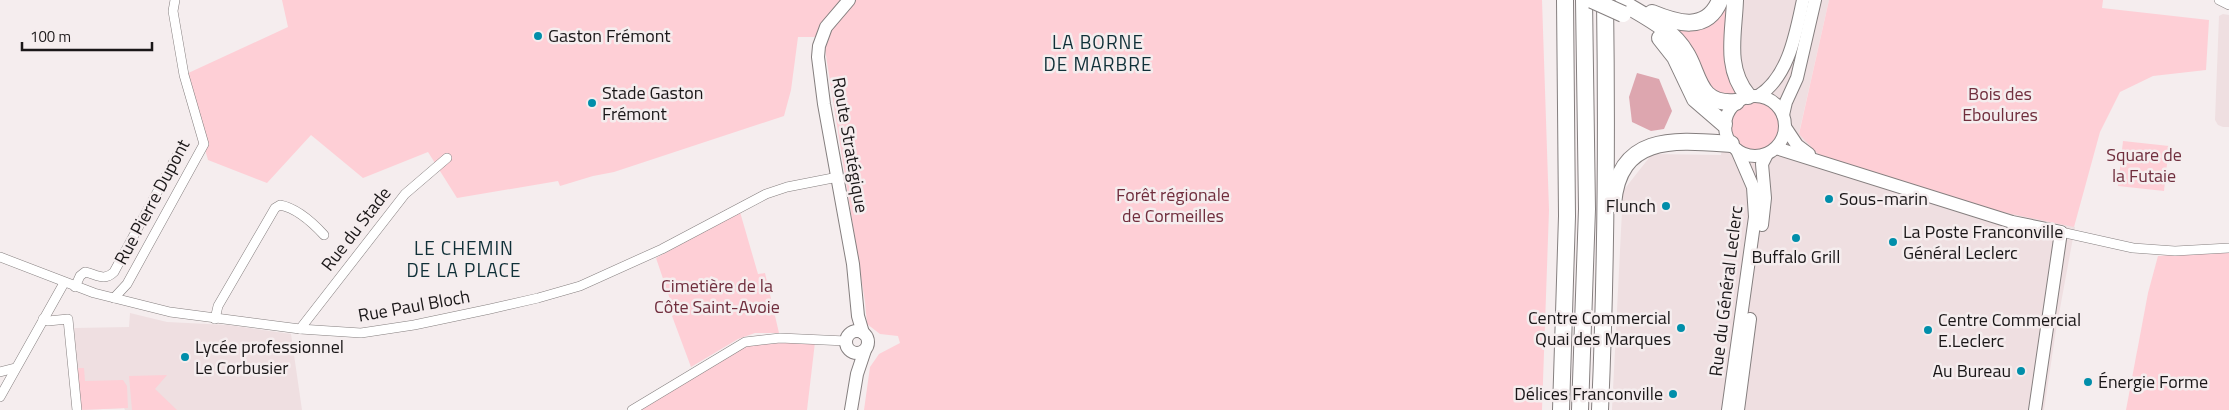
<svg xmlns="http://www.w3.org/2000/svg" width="2229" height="410" font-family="'Titillium Web',sans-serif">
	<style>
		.built { fill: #efdfe1 }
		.green { fill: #fecfd6 }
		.water { fill: #dda6af }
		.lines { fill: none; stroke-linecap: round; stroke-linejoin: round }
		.street-casing { stroke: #857f7f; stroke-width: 10 }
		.secondary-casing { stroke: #857f7f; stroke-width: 14 }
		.highway-casing { stroke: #857f7f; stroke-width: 18 }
		.street { stroke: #fff; stroke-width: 9 }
		.secondary { stroke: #fff; stroke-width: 12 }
		.highway { stroke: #fff; stroke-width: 16 }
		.highway-bridge-casing { stroke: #857f7f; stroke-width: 18; stroke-linecap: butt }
		.highway-bridge { stroke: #fff; stroke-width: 16 }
		.poi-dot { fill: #008eaa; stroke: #f5edee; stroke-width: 2 }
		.labels { text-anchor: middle; stroke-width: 5; stroke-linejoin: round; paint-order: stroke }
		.poi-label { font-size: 18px; fill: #1a1718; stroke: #f5edee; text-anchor: start }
		.park-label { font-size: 18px; fill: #702e3d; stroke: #f5edee }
		.street-label { font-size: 18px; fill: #1a1718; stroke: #f5edee }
		.neighbourhood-label { font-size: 19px; letter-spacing: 1px; fill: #103038; stroke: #f5edee }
	</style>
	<rect width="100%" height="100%" fill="#f5edee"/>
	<g class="built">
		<path d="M1737 0H1829L1799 133 2075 227 2056 330 2044 410H1612L1623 191 1652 154 1721 155Z"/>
		<path d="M2223 14 2229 15V127H2223L2218 125 2215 120 2219 16Z"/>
		<path d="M130 313 167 322 228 325 291 334 302 410H125L124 408 80 410 74 328 129 327Z"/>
	</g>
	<g class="green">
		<path d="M282 0H1542L1549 210 1542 410H864L870 367 879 354 900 343 898 336 880 334 867 324 865 302 823 37H798L791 90 784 116 614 172 593 176 560 186 558 181 457 198 428 152 363 178 311 135 267 183 208 160 184 75 288 27Z"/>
		<path d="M1727 0 1736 92 1730 97 1716 96 1673 27Z"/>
		<path d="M1829 0H2103L2102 8 2209 20 2206 70 2153 76 2120 92 2100 132 2074 227 1988 209 1819 155 1799 134Z"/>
		<circle cx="1754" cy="126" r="25"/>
		<path d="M2123 141 2169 146 2164 191 2118 186Z"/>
		<path d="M740 212 758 274 765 273 779 333H755L738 339 691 367 672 316 675 314 656 258Z"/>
		<path d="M2229 251V410H2126L2148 293 2158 256Z"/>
		<path d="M815 342 807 410H638L711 365 751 344Z"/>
		<path d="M77 368H84L85 381 123 380 127 386 128 408 80 410Z"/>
		<path d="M167 375 155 389 177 410H132L129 376Z"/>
	</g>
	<path class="water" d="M1637 73 1659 79 1672 111 1664 129 1651 131 1632 122 1629 97Z"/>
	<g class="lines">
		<g class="street-casing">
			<g id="street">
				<path d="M2219 0 2229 5"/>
				<path d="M2061 232 2133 248 2175 251 2229 248"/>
				<path d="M0 257 94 293 170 312 300 329 361 333 414 325 490 309 538 298 580 286 662 249 766 194 787 187 838 177"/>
				<path d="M75 287 80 276 85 272C96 274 104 282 114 272L179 152"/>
				<path d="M114 298 127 284 204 144 184 75 173 11 175 0"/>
				<path d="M43 319 48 321 68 319 77 410"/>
				<path d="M215 319 218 306 275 208 280 205C296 208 313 223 324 235"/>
				<path d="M300 329 405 194 447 158"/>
				<path d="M0 372 15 368"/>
				<path d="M0 397 64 283"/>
				<path d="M632 410 745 342 780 338 846 341"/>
			</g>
		</g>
		<g class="secondary-casing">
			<g id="secondary">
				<path d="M849 0 826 27 819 46 818 57 824 104 853 264 858 316 863 333"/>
				<circle cx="1755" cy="126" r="30"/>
				<path d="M1758 96C1789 77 1796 32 1803 0"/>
				<path d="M1783 115 1786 102 1797 78 1815 0"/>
				<path d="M1785 127 1797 145 1809 154"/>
				<path d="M1776 148 2012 222 2061 232 2035 410"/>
				<path d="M1762 225 1765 198 1762 164 1767 154"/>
				<circle cx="857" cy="342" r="11"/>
				<path d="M851 410 857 374 865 350"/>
				<path d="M1728 410 1755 217 1753 187 1737 150"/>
				<path d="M1738 410 1750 319"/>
			</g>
		</g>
		<g class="highway-casing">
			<g id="highway">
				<path d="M1735 0C1734 33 1724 68 1748 96"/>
				<path d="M1623 3C1646 17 1672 29 1686 53 1694 65 1697 84 1707 94 1714 101 1726 103 1736 102"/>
				<path d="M1652 13C1676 23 1707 33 1720 0"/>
				<path d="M1660 38 1675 57 1695 99 1724 124"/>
				<path d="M1613 204C1619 133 1676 140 1731 144"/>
				<path d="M1561 410 1567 216 1565 0"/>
				<path d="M1580 410 1587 209 1584 0"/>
				<path d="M1600 410C1606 273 1607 137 1605 0"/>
			</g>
		</g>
		<use href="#street" class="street"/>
		<use href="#secondary" class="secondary"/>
		<use href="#highway" class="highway"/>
		<g class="highway-bridge-casing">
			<path id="highway-bridge" d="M1592 0 1623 14"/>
		</g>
		<use href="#highway-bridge" class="highway-bridge"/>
	</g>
	<g class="poi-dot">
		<circle cx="538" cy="36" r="5"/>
		<circle cx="592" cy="103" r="5"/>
		<circle cx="1829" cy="199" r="5"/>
		<circle cx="1666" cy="206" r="5"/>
		<circle cx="1796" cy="238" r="5"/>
		<circle cx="1893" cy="242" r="5"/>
		<circle cx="1681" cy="328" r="5"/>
		<circle cx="1928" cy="330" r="5"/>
		<circle cx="185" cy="357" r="5"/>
		<circle cx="2021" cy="371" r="5"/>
		<circle cx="2088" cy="382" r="5"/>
		<circle cx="1673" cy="394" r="5"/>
	</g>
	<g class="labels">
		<g class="poi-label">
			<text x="548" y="42">Gaston Frémont</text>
			<text x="602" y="99">Stade Gaston<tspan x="602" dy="21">Frémont</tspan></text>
			<text x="1839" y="205">Sous-marin</text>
			<text x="1656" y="212" text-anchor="end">Flunch</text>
			<text x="1903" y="238">La Poste Franconville<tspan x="1903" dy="21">Général Leclerc</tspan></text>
			<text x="1796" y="263" text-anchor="middle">Buffalo Grill</text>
			<text x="1671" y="324" text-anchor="end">Centre Commercial<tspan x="1671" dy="21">Quai des Marques</tspan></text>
			<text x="1938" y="326">Centre Commercial<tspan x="1938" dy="21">E.Leclerc</tspan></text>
			<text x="195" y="353">Lycée professionnel<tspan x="195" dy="21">Le Corbusier</tspan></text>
			<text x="2011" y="377" text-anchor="end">Au Bureau</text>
			<text x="2098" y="388">Énergie Forme</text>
			<text x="1663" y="400" text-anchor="end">Délices Franconville</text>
		</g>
		<g class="park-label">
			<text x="2000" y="100">Bois des<tspan x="2000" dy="21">Eboulures</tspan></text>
			<text x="2144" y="161">Square de<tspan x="2144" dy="21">la Futaie</tspan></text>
			<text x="1173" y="201">Forêt régionale<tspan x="1173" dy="21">de Cormeilles</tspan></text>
			<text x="717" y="292">Cimetière de la<tspan x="717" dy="21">Côte Saint-Avoie</tspan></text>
		</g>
		<g class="street-label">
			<text transform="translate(850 145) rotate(80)" y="6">Route Stratégique</text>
			<text transform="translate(152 202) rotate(-62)" y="6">Rue Pierre Dupont</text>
			<text transform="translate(356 229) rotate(-52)" y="6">Rue du Stade</text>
			<text transform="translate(1726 291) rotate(-83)" y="6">Rue du Général Leclerc</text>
			<text transform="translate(414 306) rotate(-10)" y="6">Rue Paul Bloch</text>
		</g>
		<g class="neighbourhood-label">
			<text x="1098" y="49">LA BORNE<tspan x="1098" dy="22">DE MARBRE</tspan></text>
			<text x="464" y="255">LE CHEMIN<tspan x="464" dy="22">DE LA PLACE</tspan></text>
		</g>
	</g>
	<path d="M22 42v8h130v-8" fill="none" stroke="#1a1718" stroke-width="2.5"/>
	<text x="30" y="42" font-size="15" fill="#1a1718" stroke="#f5edee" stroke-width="4" paint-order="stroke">100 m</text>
</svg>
